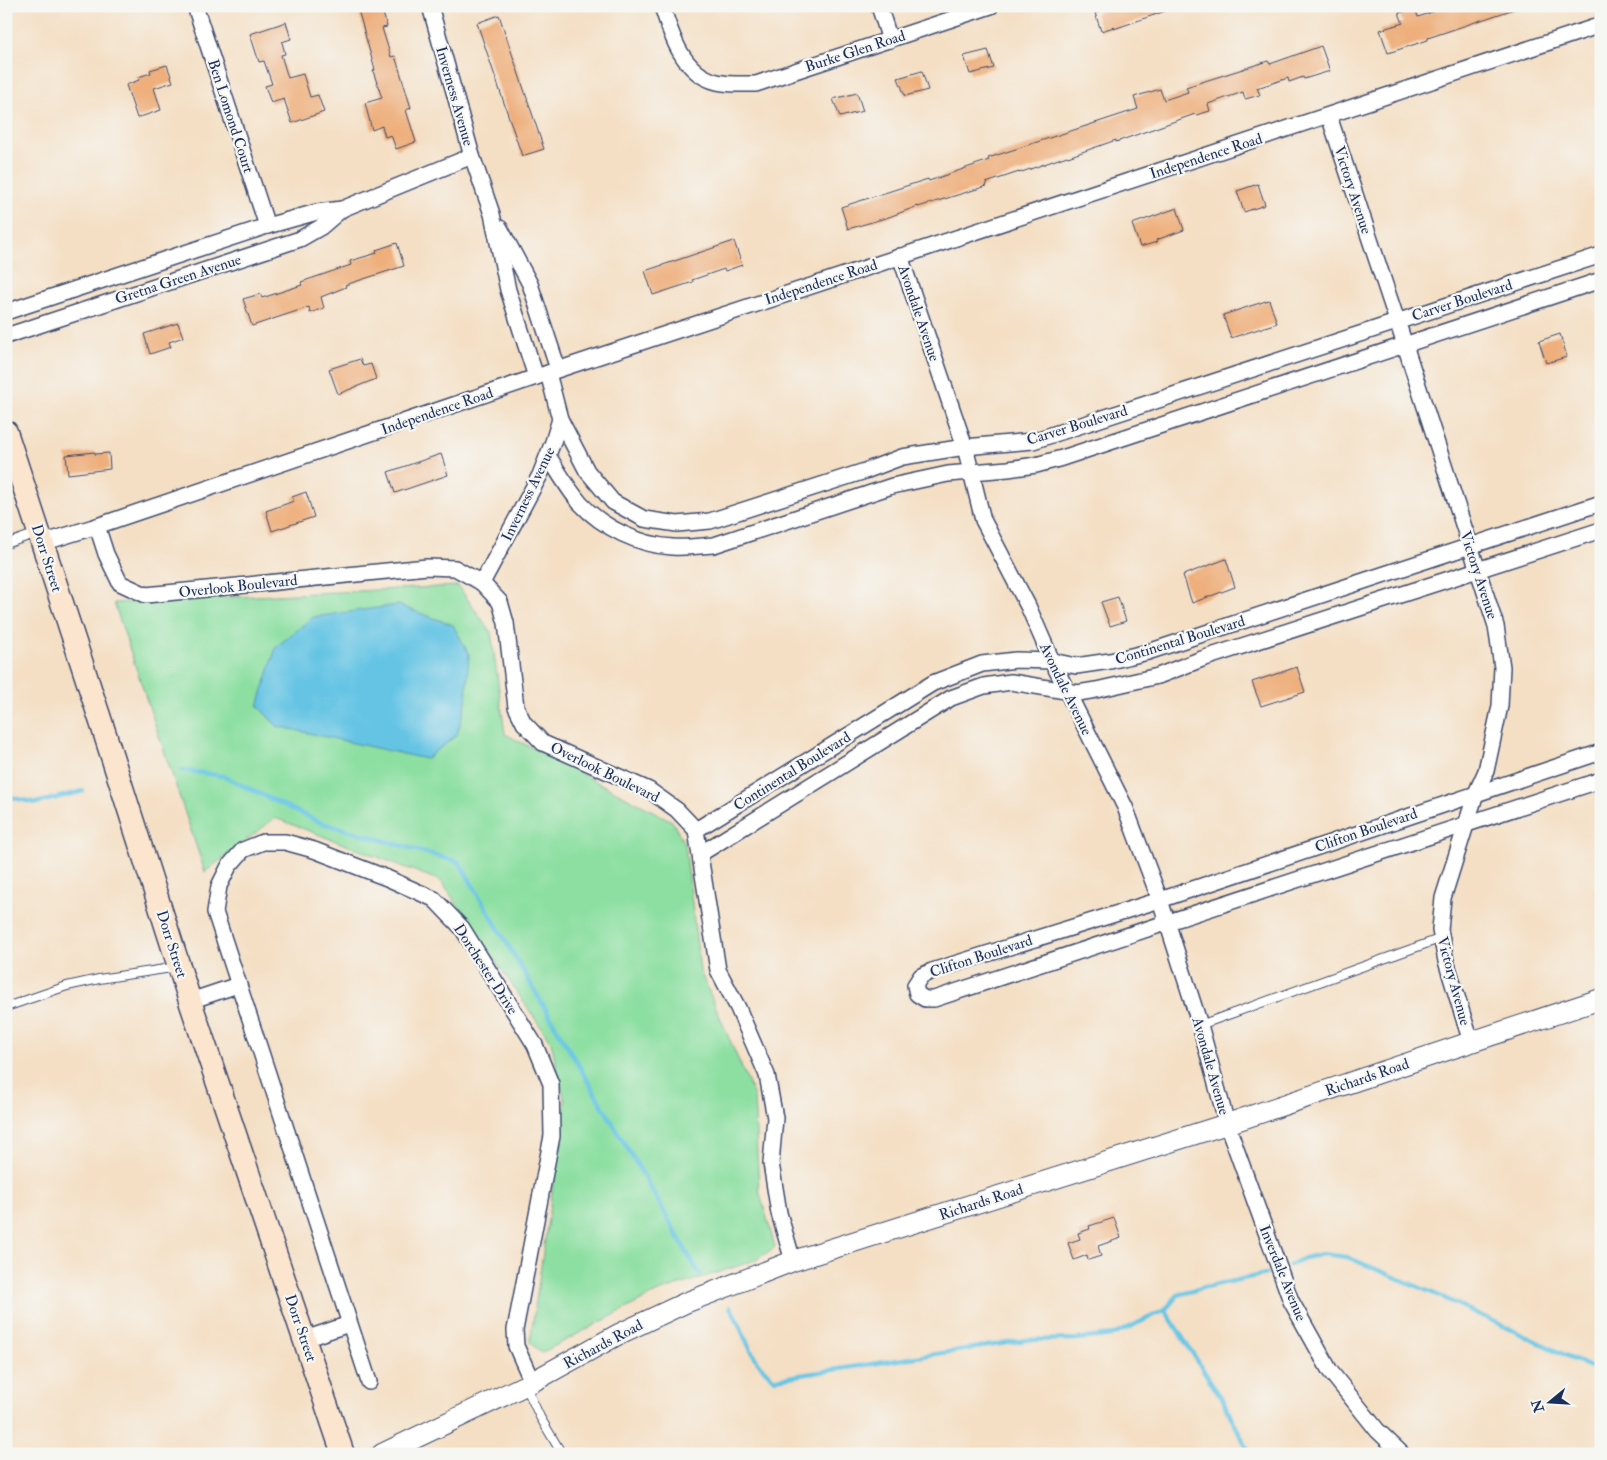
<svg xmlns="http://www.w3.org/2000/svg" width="1607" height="1460" font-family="'IM FELL Double Pica',serif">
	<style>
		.green { fill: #8cdfa1; stroke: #548780 }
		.water { fill: #65c4e4; stroke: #407aa1 }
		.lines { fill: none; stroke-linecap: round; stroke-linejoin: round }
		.stream { stroke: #65c4e4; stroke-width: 4.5 }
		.building { fill: #eeaf7c }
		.service-casing { stroke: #3c496d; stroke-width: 10 }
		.minor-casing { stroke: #3c496d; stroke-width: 18 }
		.tertiary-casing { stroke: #3c496d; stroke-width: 22 }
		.secondary-casing { stroke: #3c496d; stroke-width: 25 }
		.service { stroke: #fff; stroke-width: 8 }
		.minor { stroke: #fff; stroke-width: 15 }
		.tertiary { stroke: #fff; stroke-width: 20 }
		.secondary { stroke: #fce5cf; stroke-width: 22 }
		.labels { text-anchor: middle; stroke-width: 4.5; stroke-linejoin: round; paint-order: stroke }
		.street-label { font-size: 15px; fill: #1b2f5e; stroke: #f6f6f2 }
	</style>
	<rect width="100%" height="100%" fill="#f6f6f2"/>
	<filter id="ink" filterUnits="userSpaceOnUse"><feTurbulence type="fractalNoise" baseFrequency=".02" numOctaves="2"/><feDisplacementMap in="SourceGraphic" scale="10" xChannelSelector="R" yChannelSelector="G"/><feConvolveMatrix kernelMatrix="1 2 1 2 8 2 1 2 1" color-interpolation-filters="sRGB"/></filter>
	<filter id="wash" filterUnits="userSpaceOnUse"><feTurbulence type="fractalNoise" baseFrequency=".0096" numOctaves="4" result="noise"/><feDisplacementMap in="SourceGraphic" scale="20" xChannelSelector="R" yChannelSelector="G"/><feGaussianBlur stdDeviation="1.12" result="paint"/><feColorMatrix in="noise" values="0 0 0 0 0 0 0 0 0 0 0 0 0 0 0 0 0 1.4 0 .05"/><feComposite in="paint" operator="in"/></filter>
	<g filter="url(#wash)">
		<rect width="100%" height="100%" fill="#f4dfc4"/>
		<path class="green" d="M458 586 491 632 505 734 672 821 685 845 700 971 754 1096 759 1190 775 1247 756 1260 658 1292 541 1353 530 1342 565 1102 551 1042 441 881 275 818 205 872 114 603Z"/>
		<path class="water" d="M398 605 453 625 469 654 466 702 457 735 426 759 277 726 258 706 276 647 313 617Z"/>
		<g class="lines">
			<g class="stream">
				<path d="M182 770 223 776 319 822 459 862 646 1180 695 1267 700 1274"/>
				<path d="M6 796 36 803 83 791"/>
				<path d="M1290 1265 1304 1258 1323 1254 1347 1257 1442 1297 1601 1372"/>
				<path d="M730 1307C745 1332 750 1362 775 1379L1026 1340 1077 1339 1113 1335 1165 1310 1223 1401 1250 1454"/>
				<path d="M1165 1310 1178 1295 1205 1287 1266 1274"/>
			</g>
		</g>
		<g id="blocks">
			<g class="building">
				<path d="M357 6H381L387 27 382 28 391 57 395 56 402 78 411 108 406 110 416 142 396 149 391 135 385 137 382 126 372 130 365 103 382 98 373 71 375 70Z"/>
				<path d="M1116 6H1171V9L1114 29V27L1101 31 1095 13Z"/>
				<path d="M1450 6H1517V8L1428 38V40L1388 53 1380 30 1403 23 1399 13 1415 8 1418 17Z"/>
				<path d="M499 15 544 149 522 156 477 23Z"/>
				<path d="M286 22 291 39 282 42 285 54 281 55 288 78 303 74 310 97 318 95 324 112 292 123 284 99 271 103 265 86 272 84 264 61 259 62 250 34Z"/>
				<path d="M1321 46 1330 71 1304 79 1303 77 1289 82 1288 78 1257 88 1260 95 1245 99 1243 92 1208 104 1210 111 1196 115 1195 114 1116 142V140L1068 157 1067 156 1019 173V172L986 183 987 186 918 207V206L889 217 848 229 841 207 928 179 929 181 989 160 988 158 1135 110 1138 109 1134 97 1160 89 1164 100 1188 92 1186 87 1268 61 1270 64Z"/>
				<path d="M988 50 994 68 970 74 964 56Z"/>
				<path d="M167 65 173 82 154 88 161 110 137 118 126 85 139 80 138 77 151 73 150 70Z"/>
				<path d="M922 71 928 90 905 96 898 78Z"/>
				<path d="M857 93 863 111 840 117 833 99Z"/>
				<path d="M1258 184 1265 205 1244 212 1237 191Z"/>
				<path d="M1177 208 1184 230 1156 240 1157 242 1140 247 1132 224Z"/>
				<path d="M734 241 742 265 725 271 724 269 692 280 693 282 653 295 645 271Z"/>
				<path d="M397 243 404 266 345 285 346 287 321 297 324 308 310 313 309 307 252 326 243 299 260 294 262 298 302 285 301 282 351 265 350 261 377 253 376 250Z"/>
				<path d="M1269 300 1277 323 1231 338 1223 315Z"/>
				<path d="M178 323 183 337 169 342 171 347 150 354 144 334Z"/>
				<path d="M1560 334 1567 357 1546 363 1539 341Z"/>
				<path d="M360 359 363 366 371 364 376 379 338 394 329 369Z"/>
				<path d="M95 452V454L109 453 110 469 68 474 66 455Z"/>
				<path d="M441 454 448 475 395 493 388 472Z"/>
				<path d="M306 492 314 517 272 531 266 511 294 501 292 497Z"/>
				<path d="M1226 559 1235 587 1192 603 1183 575Z"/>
				<path d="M1118 597 1126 621 1110 626 1101 602Z"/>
				<path d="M1297 667 1305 692 1261 706 1252 682Z"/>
				<path d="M1114 1218 1121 1238 1098 1246 1101 1256 1088 1260 1087 1255 1074 1260 1068 1243 1080 1239 1078 1233 1090 1229 1089 1226Z"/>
			</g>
		</g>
	</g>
	<g filter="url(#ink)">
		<use href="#blocks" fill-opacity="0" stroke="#3c496d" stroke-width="1"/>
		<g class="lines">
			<g class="service-casing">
				<g id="service">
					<path d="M6 544 37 533"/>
					<path d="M6 1007 67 986 99 979 178 967"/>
					<path d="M1200 1025 1442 938"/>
					<path d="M526 1387 540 1417 562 1454"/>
				</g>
			</g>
			<g class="minor-casing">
				<g id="minor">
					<path d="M195 6 267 226"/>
					<path d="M430 6 472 156 492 214 508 290 536 377"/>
					<path d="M662 6C671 35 683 74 717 82 729 85 744 84 756 84L991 6"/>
					<path d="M879 6 890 40"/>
					<path d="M1329 116 1405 345 1496 626 1502 667 1500 706 1486 771 1476 793 1443 898 1440 930 1446 961 1471 1042"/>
					<path d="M500 228 530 284 558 369"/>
					<path d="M900 256 965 447 983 520 1028 606 1052 661 1125 807 1160 900 1200 1025 1227 1124 1291 1301 1330 1371 1377 1430 1402 1454"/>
					<path d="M6 312 267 226 317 212 342 209 472 156"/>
					<path d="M6 336 300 239 321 227 342 209"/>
					<path d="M560 419 587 471 613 502 644 519 677 524 710 521 865 471 902 457 965 447 1033 441 1601 255"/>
					<path d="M548 456C558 471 568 489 580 503 603 528 639 545 672 547 686 548 700 546 714 545L892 486 948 474 1008 469 1036 465 1062 458 1601 280"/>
					<path d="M97 526 106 554 120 583 146 595 427 567 455 568 482 583 500 602 506 623 516 707 524 723 543 743 649 790 677 810 696 830 718 970 738 1008 767 1075 775 1118 771 1163 779 1213 793 1261"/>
					<path d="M42 543 97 526 548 373 1601 25"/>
					<path d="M482 583 540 475 553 442 560 419 548 373"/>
					<path d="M1601 752 1160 900 932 971 921 976 915 985 917 994 925 999H934L1601 780"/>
					<path d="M696 830 933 683 982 664 1016 660 1052 661 1076 666 1110 661 1148 652 1601 503"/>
					<path d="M700 854 951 698 984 686 1011 682 1078 693 1096 690 1158 676 1202 659 1601 530"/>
					<path d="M190 1001 238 985"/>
					<path d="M305 1339 349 1324"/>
					<path d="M369 1382 215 912 219 886 229 866 243 850 263 842H285L314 850 387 878 434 899 462 928 535 1045 551 1084 552 1136 515 1330 516 1346 532 1382"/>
				</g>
			</g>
			<g class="tertiary-casing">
				<path id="tertiary" d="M382 1454 532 1382 619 1334 685 1303 793 1261 1227 1124 1471 1042 1601 999"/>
			</g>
			<g class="secondary-casing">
				<path id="secondary" d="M6 432 102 725 190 1001 343 1454"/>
			</g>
			<use href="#service" class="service"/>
			<use href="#minor" class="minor"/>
			<use href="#tertiary" class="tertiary"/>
			<use href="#secondary" class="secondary"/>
		</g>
	</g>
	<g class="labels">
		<g class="street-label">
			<text transform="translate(855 51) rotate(-18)" y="5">Burke Glen Road</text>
			<text transform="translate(455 96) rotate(74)" y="5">Inverness Avenue</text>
			<text transform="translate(231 116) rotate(72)" y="5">Ben Lomond Court</text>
			<text transform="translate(1206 156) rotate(-18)" y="5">Independence Road</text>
			<text transform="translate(1353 190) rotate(72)" y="5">Victory Avenue</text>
			<text transform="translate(178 279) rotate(-18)" y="5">Gretna Green Avenue</text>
			<text transform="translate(821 282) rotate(-18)" y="5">Independence Road</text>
			<text transform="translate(1462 300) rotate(-18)" y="5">Carver Boulevard</text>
			<text transform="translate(919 313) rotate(71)" y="5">Avondale Avenue</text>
			<text transform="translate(437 411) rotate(-19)" y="5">Independence Road</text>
			<text transform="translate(1077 425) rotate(-17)" y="5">Carver Boulevard</text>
			<text transform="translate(528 494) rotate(-64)" y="5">Inverness Avenue</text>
			<text transform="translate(47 558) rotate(72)" y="5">Dorr Street</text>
			<text transform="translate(1479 575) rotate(72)" y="5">Victory Avenue</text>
			<text transform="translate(238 586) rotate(-6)" y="5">Overlook Boulevard</text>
			<text transform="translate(1180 640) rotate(-17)" y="5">Continental Boulevard</text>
			<text transform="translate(1066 689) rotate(64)" y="5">Avondale Avenue</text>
			<text transform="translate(792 771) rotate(-32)" y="5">Continental Boulevard</text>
			<text transform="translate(605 772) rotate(26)" y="5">Overlook Boulevard</text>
			<text transform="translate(1366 830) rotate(-19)" y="5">Clifton Boulevard</text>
			<text transform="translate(172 944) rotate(72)" y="5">Dorr Street</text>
			<text transform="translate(981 956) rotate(-18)" y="5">Clifton Boulevard</text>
			<text transform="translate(486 969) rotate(57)" y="5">Dorchester Drive</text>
			<text transform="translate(1454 981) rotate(75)" y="5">Victory Avenue</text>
			<text transform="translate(1211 1066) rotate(74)" y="5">Avondale Avenue</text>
			<text transform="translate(1367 1077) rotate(-19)" y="5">Richards Road</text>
			<text transform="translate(981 1202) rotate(-18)" y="5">Richards Road</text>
			<text transform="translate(1283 1273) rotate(68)" y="5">Inverdale Avenue</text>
			<text transform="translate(301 1328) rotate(71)" y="5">Dorr Street</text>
			<text transform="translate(603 1344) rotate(-28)" y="5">Richards Road</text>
		</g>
	</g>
	<rect width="1607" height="1460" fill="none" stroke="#f6f6f2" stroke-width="25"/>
	<g transform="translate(1550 1402) rotate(252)" stroke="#f6f6f2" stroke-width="4" paint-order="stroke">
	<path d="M0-4L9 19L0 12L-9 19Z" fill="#1b2f5e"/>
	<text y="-8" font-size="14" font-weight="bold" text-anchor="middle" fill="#1b2f5e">N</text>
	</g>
</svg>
